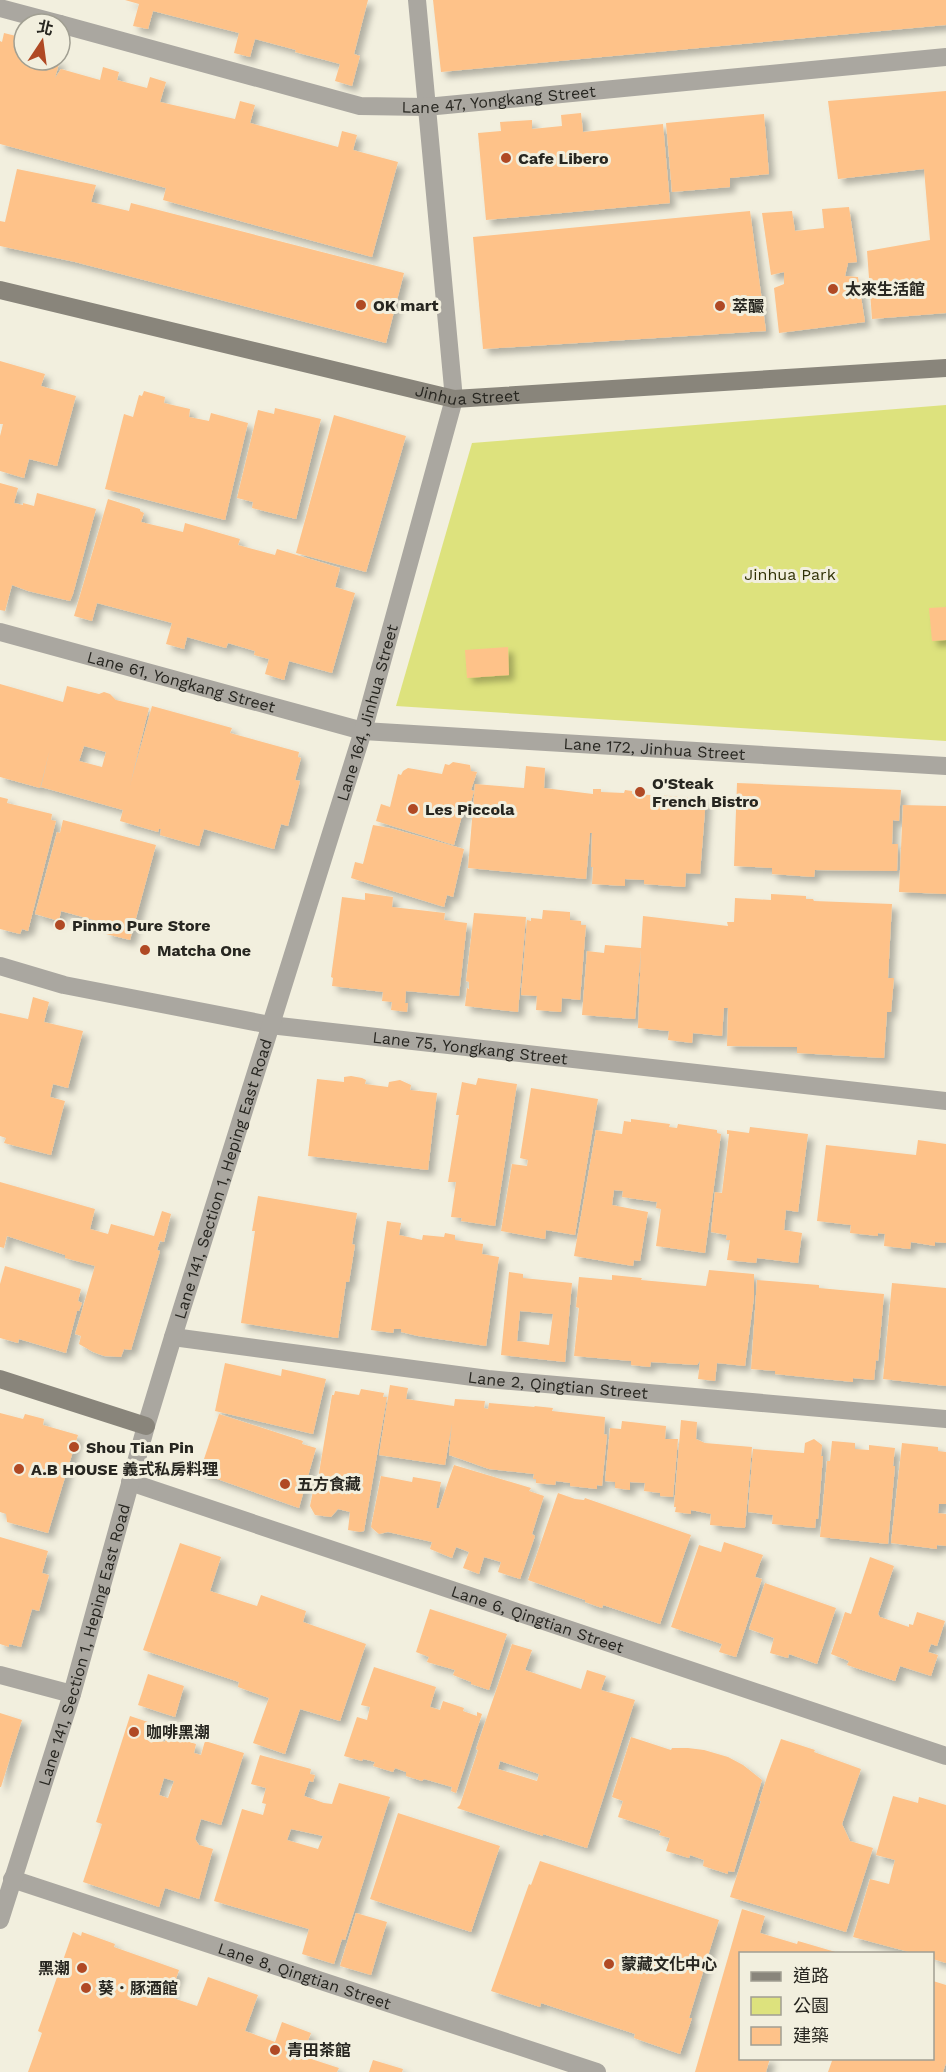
<svg xmlns="http://www.w3.org/2000/svg" width="946" height="2072" font-family="'Work Sans','Noto Sans TC',sans-serif">
	<style>
		.green { fill: #dde27d }
		.building { fill: #fec289; fill-rule: evenodd; filter: url(#shadow) }
		.lines { fill: none; stroke-linecap: round; stroke-linejoin: round }
		.lane { stroke: #aaa7a0; stroke-width: 18 }
		.street { stroke: #aaa7a0; stroke-width: 18 }
		.secondary { stroke: #89857b; stroke-width: 18 }
		.poi-dot { fill: #b04924; stroke: #f2efde; stroke-width: 2 }
		.labels { text-anchor: middle; stroke-width: 6; stroke-linejoin: round; paint-order: stroke }
		.street-label { font-size: 16px; fill: #272620; stroke: #f2efde }
		.poi-label { font-size: 16px; font-weight: bold; fill: #272620; stroke: #f2efde; text-anchor: start }
		.park-label { font-size: 16px; fill: #313206; stroke: #f2efde }
	</style>
	<defs>
		<filter id="shadow"><feDropShadow dx="5.5" dy="5.5" stdDeviation="3" flood-color="#0004"/></filter>
	</defs>
	<rect width="100%" height="100%" fill="#f2efde"/>
	<path class="green" d="M946 405V741L396 706 472 443Z"/>
	<g class="building">
		<path d="M125 0H368L354 54 360 56 352 86 335 81 340 64 295 52 296 50 255 39 250 57 234 53 239 33 153 11 148 29 133 26 139 4Z"/>
		<path d="M433 0H946V25L441 72Z"/>
		<path d="M4 33 24 38V60H60L55 78 61 69 100 80 103 67 119 72 117 80 147 88 150 77 166 82 160 102 235 119 240 101 255 105 250 123 338 147 342 131 357 135 353 150 398 162 372 257 163 200 166 188 0 144V41L2 42Z"/>
		<path d="M946 91V313L872 319 867 251 930 240 924 169 838 179 828 101Z"/>
		<path d="M581 113 583 132 663 124 670 203 486 220 478 133 501 131 500 122 532 120V129L562 126 561 115Z"/>
		<path d="M764 114 769 174 730 178V187L672 192 666 123Z"/>
		<path d="M17 169 96 185 91 202 129 211 131 203 404 273 386 343 75 262 0 246V221L5 222Z"/>
		<path d="M849 207 857 262 848 263 845 276 858 277 865 322 779 333 774 288 784 284V272L771 275 762 213 792 211 795 231 824 228 822 209Z"/>
		<path d="M750 211 766 331 483 349 473 237Z"/>
		<path d="M0 361 45 374 41 386 76 396 57 466 29 459 24 478 0 471V436L3 424H0Z"/>
		<path d="M144 391 165 397 164 403 190 409 189 417 209 421 211 413 248 423 225 520 105 489 124 414 133 417 139 395 142 396Z"/>
		<path d="M275 408 321 419 296 519 252 508 253 502 237 498 258 410 274 414Z"/>
		<path d="M334 415 406 436 366 572 296 553Z"/>
		<path d="M0 483 18 488 14 503 23 505V503L34 506 37 493 96 509 73 594 70 601 28 591 12 585 5 611 0 610Z"/>
		<path d="M108 499 140 509V511L144 513 141 522 183 532 185 523 240 539 238 545 275 555 277 549 340 568 335 587 355 593 332 673 289 661 284 680 265 674 269 659 254 655 255 651 228 643 226 648 187 637 184 649 166 644 172 623 97 603 92 621 74 616Z"/>
		<path d="M946 607V640L932 641 929 608Z"/>
		<path d="M508 647 509 675 467 678 465 650Z"/>
		<path d="M0 684 63 702 67 686 99 694 104 692 110 694 116 700 149 708 130 785 152 706 232 728 230 733 299 752 298 757 301 758 295 780 300 781 288 826 281 824 274 849 204 829 199 846 160 835 161 829H159L158 832 120 821 123 810 41 787 50 749 40 788 0 777ZM84 746 106 752 102 767 79 761Z"/>
		<path d="M453 762 470 765 471 771 477 772 471 790 474 791 468 813 463 812 454 845 376 821 381 804 390 807 398 774 401 775 403 771 408 768 442 774 445 764 449 765Z"/>
		<path d="M526 766 545 768 544 788 593 794V789H601V792L624 793 625 790 632 791V794L706 798 700 874 686 873 685 887 644 884V880L625 879V886L592 884 593 867H591L592 833H590L586 879 468 868 475 784 524 788Z"/>
		<path d="M737 783 901 790 899 821 893 820 892 844H898L897 871 815 870 814 877 772 874V868L734 866Z"/>
		<path d="M0 797 8 799 7 803 52 814 51 820 56 821 28 931 22 929 20 934 0 929Z"/>
		<path d="M903 805 946 806V894L899 892Z"/>
		<path d="M63 820 156 845 130 940 106 934 108 924 61 911 59 921 35 914 57 832 60 833Z"/>
		<path d="M373 825 390 828 464 849 453 897 447 895 444 907 351 878 355 862 363 864Z"/>
		<path d="M365 893 393 897 392 907 445 913 444 920 467 923 459 996 406 991 405 1003H408L407 1012 391 1010 392 1002 382 1001 383 992 332 986 333 978 331 977 342 897 365 900Z"/>
		<path d="M771 894 806 896V899H813L814 901 892 904 888 978H894L891 1012H887L884 1058 797 1053V1047L727 1046 728 1008H724L722 1036 693 1033 692 1043 668 1040 669 1031 638 1028 641 950 635 1019 582 1015 587 951 604 953 605 945 641 948 643 916 728 926 727 922H734L735 898 771 900Z"/>
		<path d="M543 910 570 912V920L581 921V925H586L580 1000 562 998 561 1012 536 1010 537 996 521 995 527 920 531 921V918L542 919Z"/>
		<path d="M474 913 526 917 518 1012 465 1006 467 988 469 989V982L466 981Z"/>
		<path d="M33 997 49 1002 44 1022 83 1031 68 1088 53 1084 50 1097 65 1101 51 1155 4 1143 6 1138 0 1136V1013L28 1019Z"/>
		<path d="M351 1076 362 1078 366 1080 365 1084 388 1087 389 1082 400 1080 411 1085 410 1090 437 1093 428 1170 308 1156 317 1079 344 1082V1077Z"/>
		<path d="M478 1078 517 1084 495 1226 461 1221 462 1218 451 1217 456 1182H448L459 1115H456L462 1082 476 1085Z"/>
		<path d="M531 1088 598 1099 575 1235 546 1230 545 1239 501 1231 512 1164 527 1166 528 1160 520 1158Z"/>
		<path d="M631 1119 670 1124 669 1127 677 1128 678 1124 717 1130V1133L721 1134 705 1253 656 1246 661 1209 656 1208 657 1202 622 1197 623 1191 614 1190 612 1205 648 1212 640 1261 634 1260 633 1266 574 1256 596 1130 622 1134 624 1121 631 1122Z"/>
		<path d="M750 1127 808 1134 798 1212 786 1210 784 1230 802 1233 798 1263 757 1258 756 1263 727 1260 730 1240H726L727 1235 711 1232 715 1192 722 1193 729 1134H727V1130L749 1133Z"/>
		<path d="M918 1140 946 1144V1243L935 1242V1246L911 1242 910 1249 884 1246 885 1234 878 1233V1236L850 1233 851 1225 817 1221 826 1145 916 1155Z"/>
		<path d="M0 1182 95 1209 90 1229 108 1234 111 1224 154 1236 162 1211 171 1214 164 1242 160 1241 157 1250 160 1251 131 1350 124 1349 121 1357 104 1356 93 1352 79 1344 81 1336 75 1334 95 1266 65 1258V1255L7 1236 4 1248 0 1247Z"/>
		<path d="M258 1196 357 1213 352 1244 355 1245 349 1282H346L338 1338 241 1323 255 1231H252Z"/>
		<path d="M387 1221 401 1223 399 1235 422 1240 423 1235 444 1237 445 1233 455 1235V1240L483 1244 482 1254 499 1257 486 1346 418 1336 401 1332V1329H394L393 1333 371 1330Z"/>
		<path d="M5 1266 81 1289 78 1301 82 1303 79 1311H77L66 1353 19 1339 18 1343 0 1338V1284Z"/>
		<path d="M709 1270 754 1274V1297L745 1366 717 1363 715 1381 698 1379 700 1361 697 1365 651 1362 650 1367 631 1365V1361L574 1356 579 1308 576 1307 579 1277 612 1280V1275L642 1278 641 1280 706 1286Z"/>
		<path d="M509 1272 523 1274V1278L572 1283 565 1362 501 1355ZM520 1311 553 1314 549 1345 517 1341Z"/>
		<path d="M757 1280 819 1285V1288L884 1294 878 1361 876 1360 874 1380 853 1378V1382L775 1374V1371L751 1369Z"/>
		<path d="M892 1283 946 1288V1386L883 1379Z"/>
		<path d="M225 1363 281 1376 282 1369 326 1379 313 1434 215 1411Z"/>
		<path d="M390 1385 408 1388 406 1399 454 1406 455 1399 485 1401 484 1408 488 1409 489 1403 535 1407 534 1406 553 1408 552 1411 605 1417 604 1434 607 1435 602 1486 597 1485V1489L570 1486V1483L556 1481 555 1485 536 1483V1479H533L534 1474 489 1469 449 1455 452 1423 445 1465 379 1455Z"/>
		<path d="M361 1389 384 1393 383 1397H387L364 1531 360 1532 348 1530 350 1512 338 1509 331 1517 315 1515 310 1506 313 1491H316L332 1395H334L335 1391 359 1395Z"/>
		<path d="M0 1413 23 1419 25 1414 44 1419 43 1425 78 1435 48 1533 7 1522 6 1514 0 1512Z"/>
		<path d="M219 1414 303 1441 302 1444 316 1448 299 1508 203 1474 200 1471Z"/>
		<path d="M681 1420 697 1422 696 1439 705 1443 752 1447 745 1528 710 1525 711 1514 691 1510V1514L675 1512 676 1507H674Z"/>
		<path d="M622 1421 666 1426 665 1439H678L673 1497 660 1496V1493L644 1491 645 1483 630 1482V1490L615 1488V1482L605 1481 610 1428 621 1429Z"/>
		<path d="M814 1439 822 1445 821 1456H823L818 1519H816L815 1528 772 1524 773 1515 748 1512 753 1449 804 1453 805 1443Z"/>
		<path d="M832 1441 855 1443V1449L869 1450V1445L895 1448 893 1466H895L888 1544 820 1537 827 1461H830Z"/>
		<path d="M902 1443 938 1447V1451L946 1452V1504H939L938 1513 946 1514V1546L937 1545V1549L891 1543Z"/>
		<path d="M454 1465 531 1488 529 1491 544 1496 532 1534 535 1536 520 1579 498 1572 501 1562 484 1557 479 1574 463 1568 469 1552 456 1547 452 1558 430 1549 432 1542 388 1532 379 1534 373 1529 371 1527 381 1476 412 1482 413 1477 441 1482 436 1508H439Z"/>
		<path d="M558 1493 575 1499 584 1500 585 1498 691 1535 660 1624 603 1605 602 1608 585 1602V1600L528 1580Z"/>
		<path d="M0 1537 48 1551 42 1573 49 1575 39 1611 32 1609 21 1647 9 1644V1647L0 1644Z"/>
		<path d="M724 1542 763 1555 755 1577 762 1579 736 1657 719 1652 722 1644 671 1627 699 1545 721 1552Z"/>
		<path d="M180 1543 221 1557 210 1591 257 1606 261 1595 306 1611 303 1622 366 1644 340 1721 300 1709 285 1754 253 1743 269 1698 238 1687 239 1682 143 1650Z"/>
		<path d="M870 1557 894 1566 878 1614 880 1617 909 1627V1624L913 1625 917 1612 945 1621 937 1646 931 1644 928 1652 938 1655 931 1676 900 1666 895 1681 847 1665 849 1661 831 1654 845 1612 851 1614Z"/>
		<path d="M765 1583 836 1608 817 1664 789 1654 788 1658 770 1653 774 1638 749 1629Z"/>
		<path d="M430 1609 507 1634 489 1690 471 1684V1682L453 1675 455 1670 427 1662 429 1657 416 1652Z"/>
		<path d="M512 1644 532 1650 525 1670 581 1689 587 1670 606 1676 601 1690 635 1700 587 1848 543 1834V1836L457 1808 460 1805 478 1750 476 1749ZM500 1761 539 1774 537 1781 498 1769Z"/>
		<path d="M374 1667 436 1687 430 1707 440 1710 443 1701 464 1708 463 1711 477 1716V1712L482 1714 456 1793 451 1791 452 1787 424 1779 422 1781 406 1776V1772L395 1768 393 1772 373 1766 375 1762 363 1759 362 1761 344 1756 357 1717 367 1720 370 1707 361 1705Z"/>
		<path d="M148 1674 184 1686 175 1717 138 1705Z"/>
		<path d="M0 1713 22 1720 1 1787H0Z"/>
		<path d="M130 1716 163 1727 159 1740 165 1742 167 1735 196 1744 194 1753 201 1755 205 1741 244 1753 221 1825 201 1819 195 1839 199 1845 213 1849 199 1899 165 1888 159 1907 83 1882 102 1824 96 1822ZM164 1778 174 1781 168 1798 159 1795Z"/>
		<path d="M631 1737 671 1750 672 1748H688L704 1750 728 1757 743 1765 762 1780 734 1872 728 1871V1874L703 1866 704 1860 690 1855 689 1858 666 1851 670 1838 659 1835 661 1831 618 1817 623 1801 612 1797Z"/>
		<path d="M781 1739 815 1750 814 1752 861 1769 842 1824 850 1841 873 1848 846 1932 730 1897 761 1801H759L768 1774Z"/>
		<path d="M260 1755 311 1769 310 1774 315 1775 313 1782 309 1781 304 1796 324 1803 332 1804 339 1783 390 1797 345 1940 342 1939 334 1964 302 1954 309 1929 214 1901 242 1809 263 1815 266 1804 262 1803 266 1788 251 1784ZM291 1829 323 1836 318 1849 287 1840Z"/>
		<path d="M893 1796 918 1803 919 1797 946 1805V1963L933 1959V1953H913L853 1937 870 1879 889 1884 895 1860 876 1855Z"/>
		<path d="M398 1813 500 1846 471 1932 370 1899Z"/>
		<path d="M540 1861 719 1920 689 2018H692L680 2054 634 2038 635 2034 541 2003 540 2007 491 1991 529 1884 531 1885Z"/>
		<path d="M742 1909 765 1916 760 1933 797 1944 798 1941 839 1953H741L740 2058H770L766 2072H695Z"/>
		<path d="M356 1913 387 1922 371 1975 340 1966Z"/>
		<path d="M73 1932 81 1936 82 1932 115 1944 114 1947 179 1970 170 1997 197 2006 208 1977 258 1995 245 2031 275 2042 282 2022 311 2033 302 2056 339 2068 337 2072H28L42 2033 38 2031Z"/>
		<path d="M933 1981 946 1985V2063L943 2072H828L833 2058H932Z"/>
		<path d="M373 2060 403 2069 402 2072H369Z"/>
	</g>
	<g class="lines">
		<g class="lane">
			<path d="M417 0 454 399"/>
			<path d="M0 8 60 24"/>
			<path id="s1" d="M60 24 360 106 426 107 946 57"/>
			<path id="s2" d="M0 632 363 731"/>
			<path id="s3" d="M0 966 64 985 270 1025 946 1101"/>
			<path id="s4" d="M173 1337 488 1379 946 1419"/>
			<path id="s5" d="M130 1482 946 1756"/>
			<path id="s6" d="M12 1879 597 2072"/>
		</g>
		<g class="street">
			<path id="s7" d="M363 731 946 766"/>
			<path d="M0 1675 72 1694"/>
			<path id="s8" d="M0 1920 72 1694 146 1426 173 1337 363 731 454 399"/>
		</g>
		<g class="secondary">
			<path id="s9" d="M0 290 454 399 946 368"/>
			<path d="M0 1379 146 1426"/>
		</g>
	</g>
	<g class="poi-dot">
		<circle cx="506" cy="158" r="6"/>
		<circle cx="833" cy="289" r="6"/>
		<circle cx="361" cy="305" r="6"/>
		<circle cx="720" cy="306" r="6"/>
		<circle cx="640" cy="792" r="6"/>
		<circle cx="413" cy="809" r="6"/>
		<circle cx="60" cy="925" r="6"/>
		<circle cx="145" cy="950" r="6"/>
		<circle cx="74" cy="1447" r="6"/>
		<circle cx="19" cy="1469" r="6"/>
		<circle cx="285" cy="1484" r="6"/>
		<circle cx="134" cy="1732" r="6"/>
		<circle cx="609" cy="1964" r="6"/>
		<circle cx="82" cy="1968" r="6"/>
		<circle cx="86" cy="1988" r="6"/>
		<circle cx="275" cy="2050" r="6"/>
	</g>
	<g class="labels">
		<g class="street-label">
			<text dy="6" stroke="none"><textPath href="#s1" startOffset="450">Lane 47, Yongkang Street</textPath></text>
			<text dy="6" stroke="none"><textPath href="#s9" startOffset="480">Jinhua Street</textPath></text>
			<text dy="6" stroke="none"><textPath href="#s2" startOffset="188">Lane 61, Yongkang Street</textPath></text>
			<text dy="6" stroke="none"><textPath href="#s8" startOffset="1262">Lane 164, Jinhua Street</textPath></text>
			<text dy="6" stroke="none"><textPath href="#s7" startOffset="292">Lane 172, Jinhua Street</textPath></text>
			<text dy="6" stroke="none"><textPath href="#s3" startOffset="478">Lane 75, Yongkang Street</textPath></text>
			<text dy="6" stroke="none"><textPath href="#s8" startOffset="774">Lane 141, Section 1, Heping East Road</textPath></text>
			<text dy="6" stroke="none"><textPath href="#s4" startOffset="388">Lane 2, Qingtian Street</textPath></text>
			<text dy="6" stroke="none"><textPath href="#s5" startOffset="430">Lane 6, Qingtian Street</textPath></text>
			<text dy="6" stroke="none"><textPath href="#s8" startOffset="288">Lane 141, Section 1, Heping East Road</textPath></text>
			<text dy="6" stroke="none"><textPath href="#s6" startOffset="308">Lane 8, Qingtian Street</textPath></text>
		</g>
		<g class="poi-label">
			<text x="518" y="164">Cafe Libero</text>
			<text x="845" y="295">太來生活館</text>
			<text x="373" y="311">OK mart</text>
			<text x="732" y="312">萃釅</text>
			<text x="652" y="789">O'Steak<tspan x="652" dy="18">French Bistro</tspan></text>
			<text x="425" y="815">Les Piccola</text>
			<text x="72" y="931">Pinmo Pure Store</text>
			<text x="157" y="956">Matcha One</text>
			<text x="86" y="1453">Shou Tian Pin</text>
			<text x="31" y="1475">A.B HOUSE 義式私房料理</text>
			<text x="297" y="1490">五方食藏</text>
			<text x="146" y="1738">咖啡黑潮</text>
			<text x="621" y="1970">蒙藏文化中心</text>
			<text x="70" y="1974" text-anchor="end">黑潮</text>
			<text x="98" y="1994">葵．豚酒館</text>
			<text x="287" y="2056">青田茶館</text>
		</g>
		<g class="park-label">
			<text x="790" y="580">Jinhua Park</text>
		</g>
	</g>
	<rect x="739" y="1952" width="195" height="108" fill="#f2efde" stroke="#a19f92" stroke-width="1.5"/>
	<rect x="751" y="1972" width="30" height="9" fill="#89857b" stroke="#a19f92" stroke-width="1.5"/>
	<text x="793" y="1982" font-size="18" fill="#272620">道路</text>
	<rect x="751" y="1997" width="30" height="18" fill="#dde27d" stroke="#a19f92" stroke-width="1.5"/>
	<text x="793" y="2012" font-size="18" fill="#272620">公園</text>
	<rect x="751" y="2027" width="30" height="18" fill="#fec289" stroke="#a19f92" stroke-width="1.5"/>
	<text x="793" y="2042" font-size="18" fill="#272620">建築</text>
	<g transform="translate(42 42) rotate(13)"><circle r="28" fill="#f2efde" stroke="#a19f92" stroke-width="1.5"/>
	<path d="M0-4.5L10 22L0 15L-10 22Z" fill="#b04924"/>
	<text y="-9" font-size="16" font-weight="bold" text-anchor="middle" fill="#272620">北</text>
	</g>
</svg>
